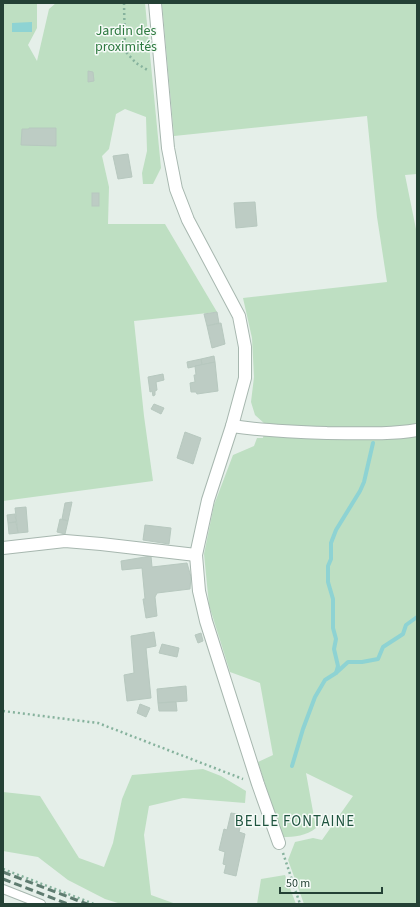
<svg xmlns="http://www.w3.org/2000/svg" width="420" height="907" font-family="'Source Sans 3',sans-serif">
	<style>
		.green { fill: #bedfc2 }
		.water { fill: #8ed3d3 }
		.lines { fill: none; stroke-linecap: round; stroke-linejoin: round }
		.stream { stroke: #8ed3d3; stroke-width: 4 }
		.building { fill: #bdccc4; stroke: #b7c8bf }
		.service-casing { stroke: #a7b7af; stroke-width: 10 }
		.minor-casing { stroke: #a7b7af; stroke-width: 14 }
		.path { stroke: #86b29d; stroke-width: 2.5; stroke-dasharray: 2 3; stroke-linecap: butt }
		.service { stroke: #fff; stroke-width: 8 }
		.minor { stroke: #fff; stroke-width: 12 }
		.rail { stroke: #5f7c70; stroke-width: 3; stroke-dasharray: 8 4; stroke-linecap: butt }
		.labels { text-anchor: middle; stroke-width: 3; stroke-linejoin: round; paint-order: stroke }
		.park-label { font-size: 14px; fill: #2d793f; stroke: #f6fbf8 }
		.neighbourhood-label { font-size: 15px; letter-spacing: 1px; fill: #1f543f; stroke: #f6fbf8 }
	</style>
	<rect width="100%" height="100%" fill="#e5efe9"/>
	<g class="green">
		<path d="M3 3H37V28L28 45 37 61 49 9 56 3H145L161 168 153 184H143L142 173 147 151 146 117 125 109 116 114 109 149 102 156 109 187 108 224H165L217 312 134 321 144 416 153 481 3 501Z"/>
		<path d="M162 3H417V174L405 175 417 234V904H304L288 860 295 842 313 838 322 840 353 796 306 773 316 828C306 836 295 837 282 837L258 762 273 755 260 683 230 672 209 605 204 554 214 505 233 455 254 446 257 438H263L265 424 255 415 251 402 254 377 252 338 243 298 387 282 377 217 367 116 174 136Z"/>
		<path d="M203 769 221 776 246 791 245 803 183 798 149 806 144 835 151 895 176 904H121L105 899 68 880 38 857 3 851V792L40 796 79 858 104 867 113 843 122 799 132 775Z"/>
		<path d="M285 875 296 904H257L261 879Z"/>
	</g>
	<path class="water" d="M32 22V32H12V23Z"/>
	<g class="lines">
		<g class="stream">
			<path d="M336 673 338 666 334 649 336 639 333 628V599L328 582V566L331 559V543L336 530 360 491 364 482 373 443"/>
			<path d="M292 766 303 729 315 697 325 680 336 673 348 662H362L378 659 383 647 403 634 406 625 417 617"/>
		</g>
	</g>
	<g class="building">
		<path d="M88 71 93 72 94 81 88 82Z"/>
		<path d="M29 128H56V146L21 145 22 129H29Z"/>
		<path d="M128 154 132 177 118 179 113 156Z"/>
		<rect x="92" y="193" width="7" height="13"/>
		<path d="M255 202 257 226 236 228 234 203Z"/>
		<path d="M217 312 219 323 207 326 204 314Z"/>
		<path d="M221 323 225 344 212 348 207 326Z"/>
		<path d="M214 356 215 362 202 365 201 359Z"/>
		<path d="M201 359 202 365 188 368 187 362Z"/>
		<path d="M215 362 218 391 197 394 196 392H191L190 383 195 382 194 375H196L195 366Z"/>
		<path d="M163 374 164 380 156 382 157 390 155 391V395L153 396 152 391 150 392 148 377Z"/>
		<path d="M154 404 164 408 161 414 151 409Z"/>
		<path d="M185 432 201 438 193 464 177 458Z"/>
		<path d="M72 502 68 521 62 519 65 503Z"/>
		<path d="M26 507 28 532 18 533 15 508Z"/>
		<path d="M15 514 16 522 8 523 7 515Z"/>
		<path d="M60 519 68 521 65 534 57 532Z"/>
		<path d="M16 522 18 533 9 534 8 523Z"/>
		<path d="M145 525 171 528 169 544 143 540Z"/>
		<path d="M151 556 152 567 187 563 191 577 190 589 157 593 155 597 157 616 146 618 143 599H145L142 568 122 570 121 561Z"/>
		<path d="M154 632 156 646 146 648 151 698 127 701 124 675 134 673 131 636Z"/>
		<path d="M201 633 203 641 198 643 195 635Z"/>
		<path d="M162 644 179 648 177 657 159 653Z"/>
		<path d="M186 686 187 701 158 703 157 689Z"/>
		<path d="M176 702 177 711H159L158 703Z"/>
		<path d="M140 704 150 708 146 717 137 713Z"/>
		<path d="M231 813 243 815 239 832 245 834 236 876 224 873 226 865 223 864 225 852 219 850 224 829 227 830Z"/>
	</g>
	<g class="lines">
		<g class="service-casing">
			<path id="service" d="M3 889 41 904"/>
		</g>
		<g class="minor-casing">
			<g id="minor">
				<path d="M155 3 168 148 176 189 188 220 239 316 245 347V378L232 426 208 500 196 555 199 591 206 621 258 784 279 843"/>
				<path d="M232 426C264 431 295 432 327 433 357 433 387 435 417 430"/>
				<path d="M3 548 65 541 101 544 196 555"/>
			</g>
		</g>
		<g class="path">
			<path d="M124 3 125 51 136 63 149 71"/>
			<path d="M3 711 98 723 243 779"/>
			<path d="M283 853 300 904"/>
			<path d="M3 869 94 904"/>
		</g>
		<use href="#service" class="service"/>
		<use href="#minor" class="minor"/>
		<g class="rail">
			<path d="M3 872 87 904"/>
			<path d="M3 879 68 904"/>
		</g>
	</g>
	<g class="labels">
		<g class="park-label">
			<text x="126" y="35">Jardin des<tspan x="126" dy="16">proximités</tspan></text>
		</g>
		<g class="neighbourhood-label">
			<text x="295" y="826">BELLE FONTAINE</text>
		</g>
	</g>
	<rect width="420" height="907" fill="none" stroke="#244135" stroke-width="8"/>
	<path d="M280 887v6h102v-6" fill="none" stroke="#244135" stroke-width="2"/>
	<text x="286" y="887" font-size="12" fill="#244135" stroke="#f6fbf8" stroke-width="3" paint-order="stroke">50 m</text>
</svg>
